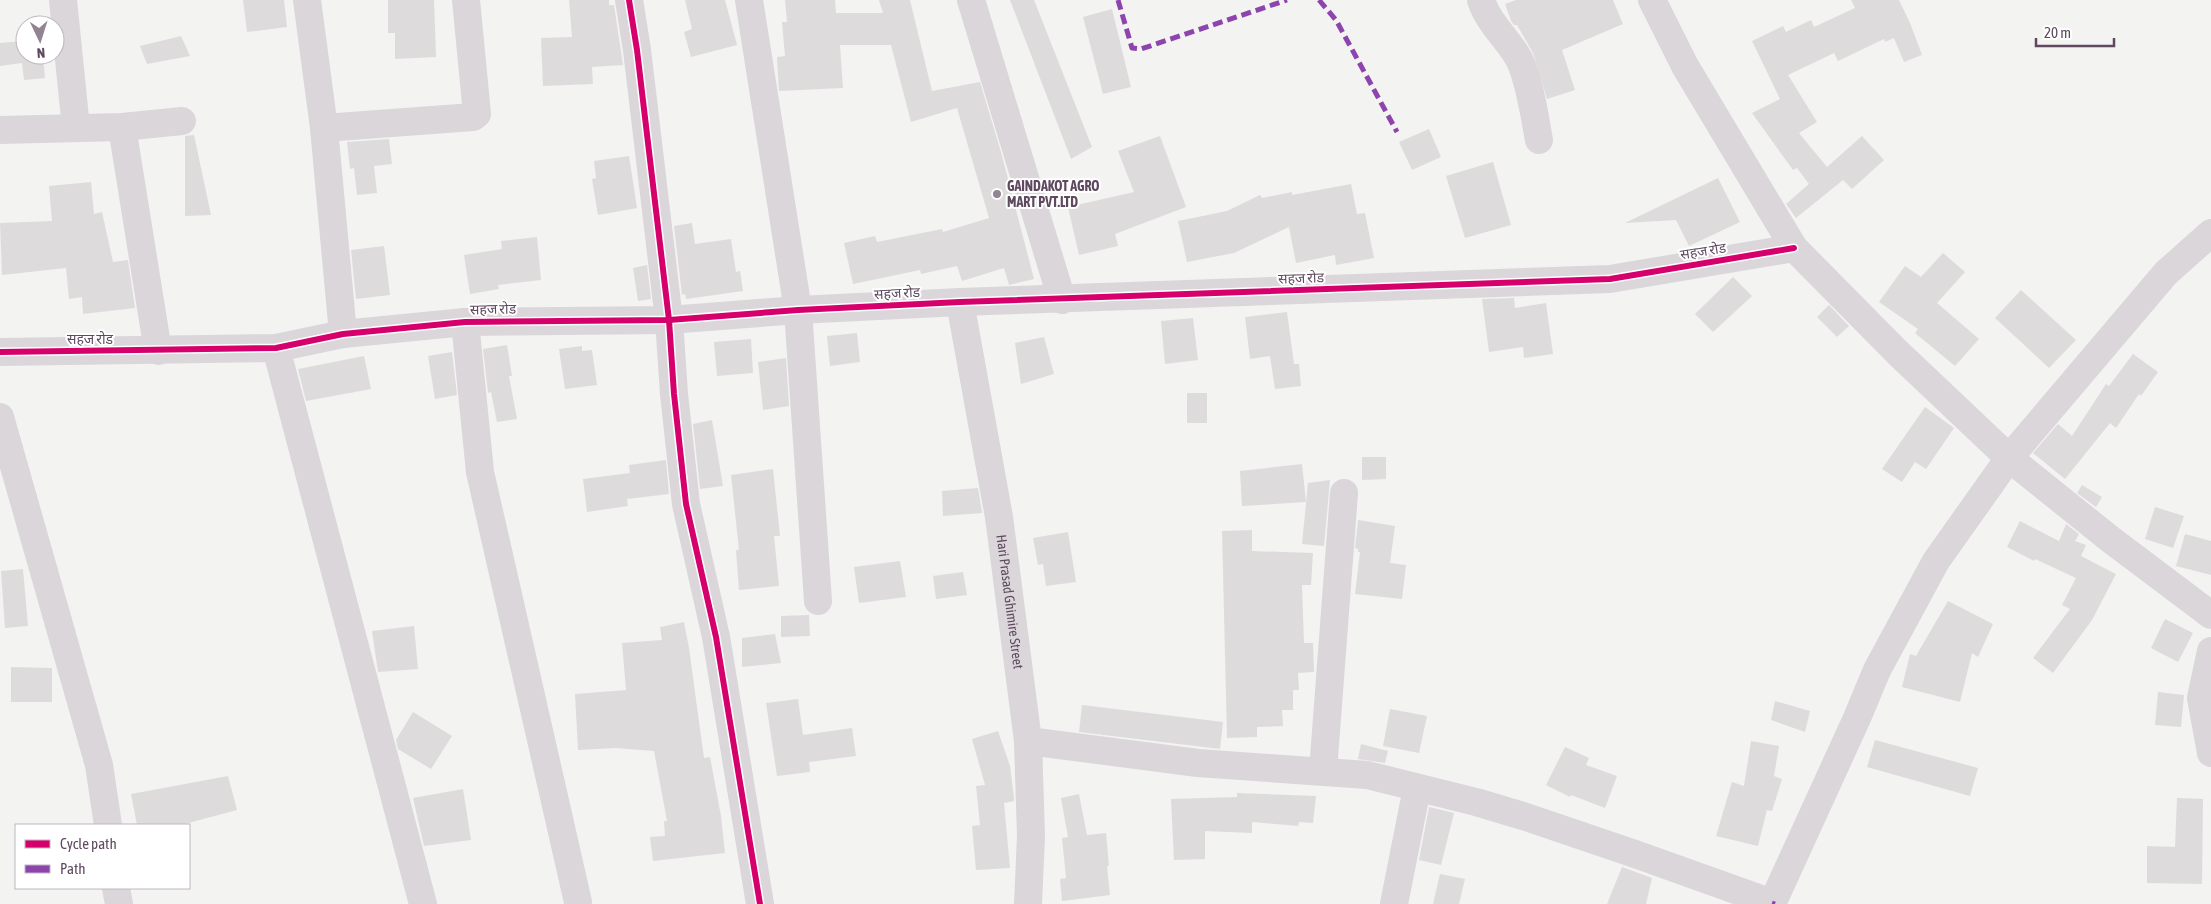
<svg xmlns="http://www.w3.org/2000/svg" width="2211" height="904" font-family="'Asap Condensed','Noto Sans Devanagari',sans-serif">
	<style>
		.building { fill: #dedbdd }
		.lines { fill: none; stroke-linecap: round; stroke-linejoin: round }
		.minor { stroke: #dad6d9; stroke-width: 28 }
		.quiet { stroke: #8e44ad; stroke-width: 5; stroke-dasharray: 10 5; stroke-linecap: butt }
		.cycleway-casing { stroke: #fff; stroke-width: 9 }
		.cycleway { stroke: #d6006c; stroke-width: 6 }
		.poi-dot { fill: #928492; stroke: #fff; stroke-width: 2 }
		.labels { text-anchor: middle; stroke-width: 4; stroke-linejoin: round; paint-order: stroke }
		.poi-label { font-size: 14px; font-weight: bold; fill: #5e495f; stroke: #fff; text-anchor: start }
		.street-label { font-size: 14px; fill: #5e495f; stroke: #fff }
	</style>
	<rect width="100%" height="100%" fill="#f3f3f2"/>
	<g class="building">
		<path d="M243 0H284L287 27 247 32Z"/>
		<path d="M388 0H434L436 57 395 59V33H388Z"/>
		<path d="M569 0H609V5H614L623 65 592 67 593 84 543 86 541 38 572 37Z"/>
		<path d="M685 0H725L737 45 691 57 684 32 692 29Z"/>
		<path d="M785 0H835L836 13H883L879 0H910L932 91 980 82 1001 152 1034 279 1009 285 1004 268 962 281 957 266 921 274 920 270 853 284 844 243 875 236 877 242 942 229 943 232 989 218 957 108 911 122 891 45H840L843 88 779 91 777 57 785 56 782 22H787Z"/>
		<path d="M1010 0H1034L1092 147 1071 159Z"/>
		<path d="M1516 0H1613L1623 24 1562 50 1575 90 1547 99 1533 53 1517 25H1514L1511 21 1505 4Z"/>
		<path d="M1851 0H1899L1910 23 1922 55 1904 62 1894 38 1885 42 1884 39 1838 61 1834 53 1788 75 1817 122 1799 133 1827 167 1862 136 1884 160 1852 189 1843 180 1796 218 1786 204 1809 184 1797 168 1793 170 1752 113 1780 99 1752 41 1783 26 1786 32 1811 20 1814 27 1855 8Z"/>
		<path d="M1112 9 1131 87 1103 94 1083 17Z"/>
		<path d="M181 36 190 56 147 64 140 46Z"/>
		<path d="M25 41V55H43L45 78 24 80 22 63 0 66V43Z"/>
		<path d="M1429 129 1441 157 1412 170 1399 142Z"/>
		<path d="M194 135 211 215 185 216V136Z"/>
		<path d="M1160 136 1186 207 1115 234 1118 246 1079 255 1068 207 1134 192 1118 151Z"/>
		<path d="M389 139 392 164 374 166 377 193 357 195 354 168 350 169 347 142Z"/>
		<path d="M629 156 637 208 598 215 592 179 596 178 594 161Z"/>
		<path d="M1493 162 1511 225 1465 238 1446 176Z"/>
		<path d="M1718 178 1740 222 1689 246 1676 220 1625 223Z"/>
		<path d="M91 182 94 214 102 212 113 262 128 260 135 308 83 314 82 297 69 299 66 268 2 275 0 223 52 221 49 186Z"/>
		<path d="M1351 184 1357 214 1365 213 1374 258 1336 265 1335 255 1296 263 1289 227 1234 253 1187 262 1178 221 1227 211 1260 195 1262 198 1292 192V195Z"/>
		<path d="M692 223 695 244 731 239 736 272 740 271 743 291 686 299 685 294 682 295 674 226Z"/>
		<path d="M537 237 541 280 498 285 499 289 470 294 464 255 502 249 501 241Z"/>
		<path d="M384 246 390 295 356 299 351 250Z"/>
		<path d="M1943 253 1965 272 1937 303 1979 339 1955 366 1915 333 1918 329 1879 302 1905 266 1921 277Z"/>
		<path d="M647 265 651 299 638 301 633 268Z"/>
		<path d="M1733 277 1752 296 1713 332 1695 314Z"/>
		<path d="M2021 290 2076 340 2049 368 1995 318Z"/>
		<path d="M1514 298 1515 308 1546 303 1553 354 1524 358 1523 347 1489 352 1482 299Z"/>
		<path d="M1829 305 1849 326 1837 337 1817 317Z"/>
		<path d="M1287 312 1294 364H1299L1301 386 1275 389 1270 356 1250 359 1245 317Z"/>
		<path d="M1193 318 1198 360 1165 364 1161 321Z"/>
		<path d="M857 333 860 362 830 366 827 336Z"/>
		<path d="M1044 337 1054 374 1021 384 1015 343Z"/>
		<path d="M751 339 753 373 717 376 714 342Z"/>
		<path d="M507 345 512 376H509L517 419 497 422 491 392 488 393 483 349Z"/>
		<path d="M582 346V351L592 350 597 385 565 389 559 349Z"/>
		<path d="M452 352 457 395 435 399 428 356Z"/>
		<path d="M2133 354 2158 372 2141 396 2139 394 2116 428 2110 423 2065 479 2033 453 2058 424 2072 436 2106 384 2109 386Z"/>
		<path d="M364 356 371 389 306 401 298 369Z"/>
		<path d="M786 358 789 406 763 410 758 362Z"/>
		<rect x="1187" y="393" width="20" height="30"/>
		<path d="M1925 407 1954 428 1926 469 1915 462 1902 482 1882 469Z"/>
		<path d="M712 420 723 486 700 489 693 424Z"/>
		<path d="M1362 457H1386V479L1362 480Z"/>
		<path d="M666 460 669 494 627 499 628 506 587 512 583 479 630 473 629 465Z"/>
		<path d="M1302 464 1306 502 1242 506 1240 471Z"/>
		<path d="M773 469 780 536H774L779 586 739 590 736 550H739L731 475Z"/>
		<path d="M1330 480 1324 546 1302 544 1308 483Z"/>
		<path d="M2082 485 2102 497 2096 507 2077 493Z"/>
		<path d="M978 488 982 513 943 516 942 491Z"/>
		<path d="M2155 507 2184 516 2173 548 2145 539Z"/>
		<path d="M1358 520 1395 526 1390 563 1406 565 1402 599 1355 594 1360 552H1358V549L1355 548Z"/>
		<path d="M2020 521 2059 541 2066 524 2079 534 2075 541 2086 545 2081 556 2116 574 2092 620 2053 673 2033 658 2070 609 2062 605 2076 578 2035 559 2034 561 2007 547Z"/>
		<path d="M1252 530V551L1313 553 1311 585H1302L1304 643H1313L1314 672 1298 673 1299 690H1293V710H1282L1283 726 1257 727V737L1227 738 1222 531Z"/>
		<path d="M1068 532 1076 582 1046 586 1043 564 1038 565 1033 538Z"/>
		<path d="M2185 534 2211 541V575L2176 566Z"/>
		<path d="M900 561 906 597 859 603 854 567Z"/>
		<path d="M23 569 28 626 5 628 1 571Z"/>
		<path d="M963 572 967 595 936 599 933 576Z"/>
		<path d="M1948 601 1993 624 1978 657 1972 653 1960 702 1902 687 1910 654 1916 656Z"/>
		<path d="M809 615 810 636 781 637V616Z"/>
		<path d="M2165 619 2193 633 2178 662 2151 648Z"/>
		<path d="M684 622 689 648 704 758 710 757 721 816 725 853 653 861 650 837 665 836 664 821H667L654 751 615 748 578 750 575 694 626 690 622 643 662 640 660 627Z"/>
		<path d="M414 626 418 669 378 672 372 631Z"/>
		<path d="M775 634 781 663 742 667V638Z"/>
		<path d="M11 667 52 668V702H11Z"/>
		<path d="M2158 692 2184 695 2181 727 2155 725Z"/>
		<path d="M798 699 803 735 852 728 856 756 809 762 810 772 777 776 766 703Z"/>
		<path d="M1775 701 1810 711 1805 732 1771 720Z"/>
		<path d="M1082 705 1223 722 1220 749 1079 732Z"/>
		<path d="M1390 709 1427 716 1419 753 1383 746Z"/>
		<path d="M413 712 452 736 431 769 398 749 396 740Z"/>
		<path d="M998 731 1010 766 1014 798V801L1004 803 1010 868 976 870 972 826 980 825 976 786 985 785 972 739Z"/>
		<path d="M1875 740 1978 768 1970 796 1867 767Z"/>
		<path d="M1751 741 1779 746 1774 776 1782 779 1772 811 1767 810 1758 846 1716 836 1732 782 1744 786Z"/>
		<path d="M1361 744 1388 751 1385 763 1358 759Z"/>
		<path d="M1565 747 1589 758 1586 765 1617 776 1605 808 1571 795 1570 797 1546 785Z"/>
		<path d="M228 776 237 810 181 825H137L131 794Z"/>
		<path d="M463 789 471 840 424 846 413 798Z"/>
		<path d="M1237 793 1316 796 1313 823 1299 822 1298 826 1252 822V833L1205 831V859L1174 860 1171 799 1237 797Z"/>
		<path d="M1079 794 1087 835 1106 833 1109 866H1107L1110 895 1062 901 1060 879 1066 878 1062 838 1068 837 1061 798Z"/>
		<path d="M2177 798 2203 799 2202 884 2147 883V846L2175 847Z"/>
		<path d="M1429 807 1454 813 1441 865 1419 860Z"/>
		<path d="M1622 867 1652 878 1646 904H1607Z"/>
		<path d="M1440 874 1465 879 1459 904H1433Z"/>
	</g>
	<g class="lines">
		<g class="minor">
			<path d="M63 0 76 128"/>
			<path d="M307 0 324 128 343 334"/>
			<path d="M629 0 637 50 669 320 674 394 686 504 716 637 760 904"/>
			<path d="M749 0 798 310 818 601"/>
			<path d="M971 0 1062 300"/>
			<path d="M1481 0C1488 23 1508 39 1519 59 1529 78 1535 118 1539 140"/>
			<path d="M1652 0 1685 66 1794 248 1898 353 2009 458 2110 539 2211 615"/>
			<path d="M122 127 158 351"/>
			<path d="M324 128 473 117 477 114 466 0"/>
			<path d="M0 130 122 127 182 121"/>
			<path id="s1" d="M960 302 999 517 1028 741 1031 836 1028 904"/>
			<path d="M465 322 480 472 578 902"/>
			<path d="M276 348 423 904"/>
			<path d="M0 352 276 348 343 334 465 322 669 320 798 310 960 302 1610 279 1794 248"/>
			<path d="M0 417 99 765 108 825"/>
			<path d="M2211 651 2201 698 2211 753"/>
			<path d="M1028 741 1198 763 1367 775 1476 802 1523 816 1635 854 1772 903"/>
			<path d="M1323 771 1344 493"/>
			<path d="M116 888 119 904"/>
			<path d="M1394 904 1417 788"/>
			<path d="M1772 904 1857 718 1877 670 1936 561 2009 458 2166 273 2211 233"/>
		</g>
		<g class="quiet">
			<path d="M1118 0 1132 48 1141 49 1287 0"/>
			<path d="M1319 0 1336 20 1397 132"/>
			<path d="M1772 903 1775 904"/>
		</g>
		<g class="cycleway-casing">
			<g id="cycleway">
				<path d="M629 0 637 50 669 320 674 394 686 504 716 637 760 904"/>
				<path d="M0 352 276 348 343 334 465 322 669 320 798 310 960 302 1610 279 1794 248"/>
			</g>
		</g>
		<use href="#cycleway" class="cycleway"/>
	</g>
	<circle class="poi-dot" cx="997" cy="194" r="5"/>
	<g class="labels">
		<g class="poi-label">
			<text x="1007" y="191">GAINDAKOT AGRO<tspan x="1007" dy="16">MART PVT.LTD</tspan></text>
		</g>
		<g class="street-label">
			<text transform="translate(1703 251) rotate(-9)" y="5">सहज रोड</text>
			<text transform="translate(1301 278) rotate(-2)" y="5">सहज रोड</text>
			<text transform="translate(897 293) rotate(-3)" y="5">सहज रोड</text>
			<text transform="translate(493 309) rotate(-1)" y="5">सहज रोड</text>
			<text x="90" y="344">सहज रोड</text>
			<text dy="5" stroke="none"><textPath href="#s1" startOffset="304">Hari Prasad Ghimire Street</textPath></text>
		</g>
	</g>
	<rect x="15" y="824" width="175" height="65" fill="#ffffff" stroke="#bfb6bf"/>
	<rect x="25" y="840" width="25" height="8" fill="#d6006c" stroke="#bfb6bf"/>
	<text x="60" y="849" font-size="15" fill="#5e495f">Cycle path</text>
	<rect x="25" y="865" width="25" height="8" fill="#8e44ad" stroke="#bfb6bf"/>
	<text x="60" y="874" font-size="15" fill="#5e495f">Path</text>
	<g transform="translate(40 40) rotate(176)"><circle r="24" fill="#ffffff" stroke="#bfb6bf"/>
	<path d="M0-4L9 19L0 12L-9 19Z" fill="#928492"/>
	<text y="-8" font-size="14" font-weight="bold" text-anchor="middle" fill="#5e495f">N</text>
	</g>
	<path d="M2036 38v8h78v-8" fill="none" stroke="#5e495f" stroke-width="2.5"/>
	<text x="2044" y="38" font-size="15" fill="#5e495f" stroke="#ffffff" stroke-width="4" paint-order="stroke">20 m</text>
</svg>
